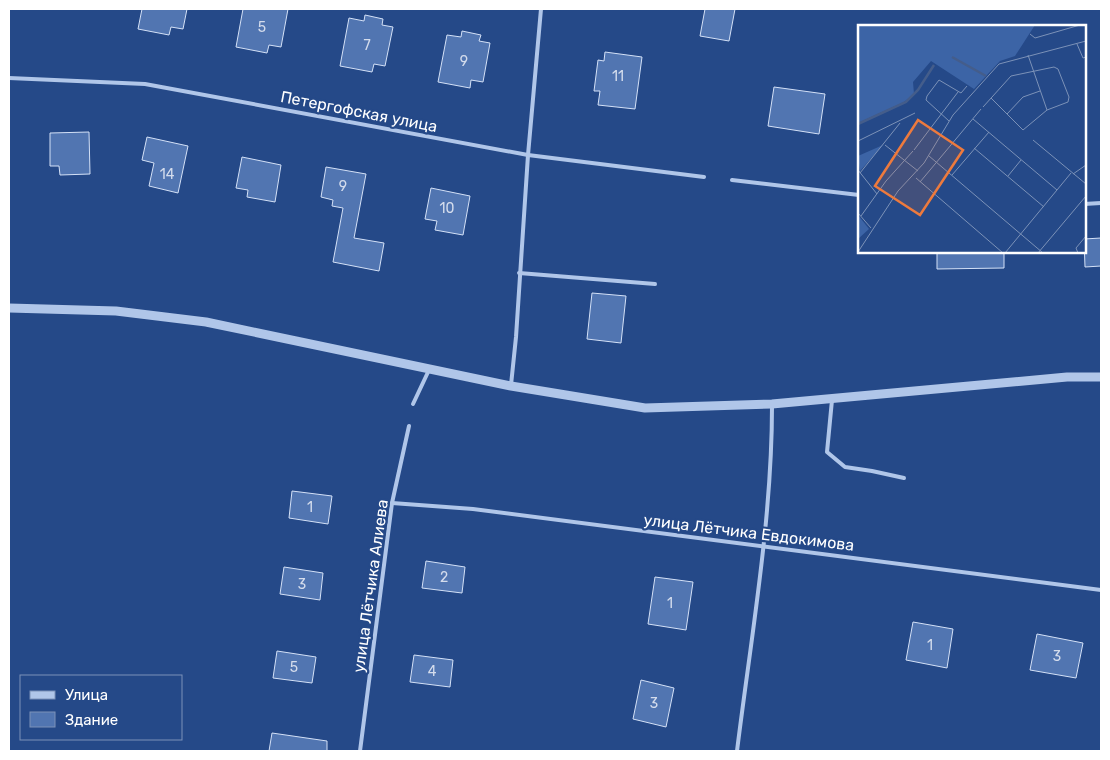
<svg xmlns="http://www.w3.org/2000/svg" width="1110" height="760" font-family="Rubik,sans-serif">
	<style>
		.building { fill: #5175b1; stroke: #d4e1f7 }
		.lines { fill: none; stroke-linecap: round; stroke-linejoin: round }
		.service { stroke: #b0c6e9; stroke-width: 4 }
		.tertiary { stroke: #b0c6e9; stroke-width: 9 }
		.labels { text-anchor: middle; stroke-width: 4.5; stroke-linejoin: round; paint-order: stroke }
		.number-label { font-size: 14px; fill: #d4dcec }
		.street-label { font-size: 16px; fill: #fff; stroke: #254988 }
		.inset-river { fill: none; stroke: #445d8b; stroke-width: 2.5 }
		.inset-road { fill: none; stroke: #7c92b8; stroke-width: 1 }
		.view { fill: #ed7a3d; fill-opacity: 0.15; stroke: #ed7a3d; stroke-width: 2.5 }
		.inset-edge { fill: none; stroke: #fff; stroke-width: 2.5 }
	</style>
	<rect width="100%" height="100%" fill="#254988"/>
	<g class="building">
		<path d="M142 9H187L183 29 171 27 169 35 138 29Z"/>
		<path d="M243 9H288L281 47 269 45 267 53 236 47Z"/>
		<path d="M705 9H735L729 41 700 36Z"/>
		<path d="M365 15 383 19 382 25 393 27 385 66 374 64 372 72 340 66 349 18 364 21Z"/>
		<path d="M462 31 481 35 479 41 490 43 483 82 471 80 470 88 438 82 447 35 461 37Z"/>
		<path d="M605 52 642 57 635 109 598 105 600 91H594L598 60 604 61Z"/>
		<path d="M774 87 825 94 819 134 768 126Z"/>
		<path d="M89 132 90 174 60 175 59 166H50V133Z"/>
		<path d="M147 137 188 146 178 193 149 186 154 163 142 160Z"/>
		<path d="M242 157 281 165 275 202 247 197 248 190 236 188Z"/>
		<path d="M326 167 366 174 354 238 384 243 379 271 333 262 343 208 332 206 333 200 321 197Z"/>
		<path d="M431 188 470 196 463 235 435 230 437 221 425 219Z"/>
		<path d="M1101 238V266L1085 267 1084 239Z"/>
		<path d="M937 251H1004V268L937 269Z"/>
		<path d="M592 293 626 296 621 343 587 339Z"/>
		<path d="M292 491 332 496 328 524 289 518Z"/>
		<path d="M426 561 465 567 462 593 422 588Z"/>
		<path d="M284 567 323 573 320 600 280 594Z"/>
		<path d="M655 577 693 582 686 630 648 624Z"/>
		<path d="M913 622 953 629 947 668 906 660Z"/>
		<path d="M1037 634 1083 643 1076 678 1030 670Z"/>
		<path d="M277 651 316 657 312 683 273 678Z"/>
		<path d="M414 655 453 660 450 687 410 682Z"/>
		<path d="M641 680 674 688 666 727 633 719Z"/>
		<path d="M272 733 327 741V751H269Z"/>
	</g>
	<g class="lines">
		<g class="service">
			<path d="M9 78 145 84 528 155 704 177"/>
			<path d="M732 180 859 195"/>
			<path d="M1084 204 1101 203"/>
			<path d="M519 273 655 284"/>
			<path d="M511 385 516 337 528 155 541 9"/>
			<path d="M832 400 827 452 845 467 872 471 904 478"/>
			<path d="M413 404 429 370"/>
			<path d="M392 503 473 509 1101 590"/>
			<path d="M360 751 392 503 409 426"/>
			<path d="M737 751C751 638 772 520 772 406"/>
		</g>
		<path class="tertiary" d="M9 308 116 311 206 322 511 386 645 408 772 404 1067 377H1101"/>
	</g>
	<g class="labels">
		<g class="number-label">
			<text x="262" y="32">5</text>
			<text x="367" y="50">7</text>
			<text x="464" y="66">9</text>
			<text x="618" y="81">11</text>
			<text x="167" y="179">14</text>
			<text x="343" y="191">9</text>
			<text x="447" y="213">10</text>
			<text x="310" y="512">1</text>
			<text x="444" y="582">2</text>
			<text x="302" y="589">3</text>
			<text x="670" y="608">1</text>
			<text x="930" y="650">1</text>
			<text x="1057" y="661">3</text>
			<text x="294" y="672">5</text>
			<text x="432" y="676">4</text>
			<text x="654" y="708">3</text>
		</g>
		<g class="street-label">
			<text transform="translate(359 111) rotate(11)" y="6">Петергофская улица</text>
			<text transform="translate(749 532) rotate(7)" y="6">улица Лётчика Евдокимова</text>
			<text transform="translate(370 586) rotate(-82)" y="6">улица Лётчика Алиева</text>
		</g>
	</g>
	<g transform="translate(858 25)">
		<rect width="228" height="228" fill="#254988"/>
		<path d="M0 0H177L157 31 142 36 116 64 73 36 55 57 56 69 46 77 0 98ZM25 120 2 146 0 131ZM0 190 11 204 0 214Z" fill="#3c64a6"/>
		<path class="inset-river" d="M94 32 128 51M0 99 48 77 60 65 76 40"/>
		<path class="inset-road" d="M172 9 177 13 222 0M219 19 225 33 228 32M170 30 189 85M125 82 153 51 196 42 200 44 211 72 210 77 189 85 165 105 133 73M149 89 165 72 182 66M115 94 199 165M91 96 68 75 69 71 81 55 103 68 109 61M175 115 228 159M0 116 57 88M27 120 60 146M116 123 186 182M56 125 100 67M71 131 185 228M0 145 19 169M2 148 42 98M215 149 228 140M94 150 131 107M150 151 163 135M58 153 145 228M62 157 123 84M0 188 13 203M3 191 28 156 55 126M0 227 40 166 66 138 95 90 141 39 228 16M147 228 213 148M180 228 228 171M220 228 218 223 228 211"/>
		<path class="view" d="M60 95 105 125 62 190 17 161Z"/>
		<rect width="228" height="228" class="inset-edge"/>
	</g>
	<rect width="1110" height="760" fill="none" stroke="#ffffff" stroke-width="20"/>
	<rect x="20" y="675" width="162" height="65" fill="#254988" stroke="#7c92b8"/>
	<rect x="30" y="691" width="25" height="8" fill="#b0c6e9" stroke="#7c92b8"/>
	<text x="65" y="700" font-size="15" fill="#ffffff">Улица</text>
	<rect x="30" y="712" width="25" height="15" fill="#5175b1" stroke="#7c92b8"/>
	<text x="65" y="725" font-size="15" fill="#ffffff">Здание</text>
</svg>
